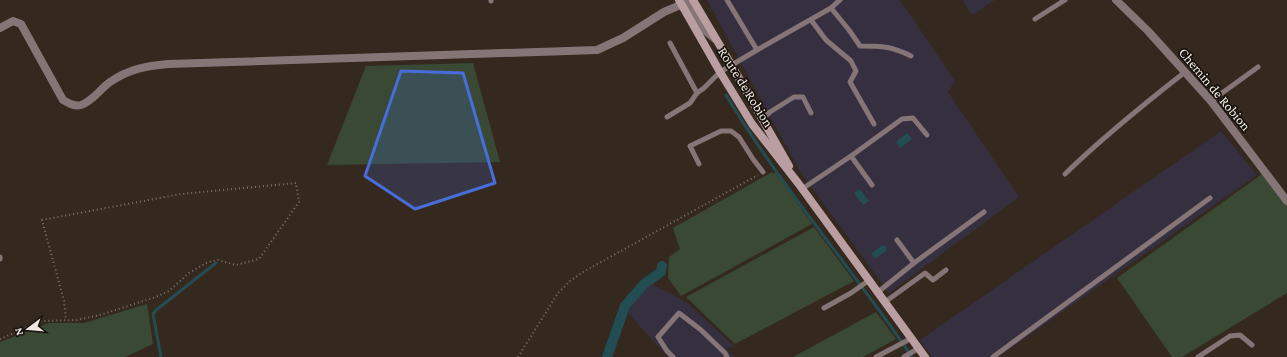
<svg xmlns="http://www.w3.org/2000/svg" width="1287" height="357" font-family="'Crimson Pro',serif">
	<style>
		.industrial { fill: #352f40 }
		.green { fill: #394933 }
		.water { fill: #224d52 }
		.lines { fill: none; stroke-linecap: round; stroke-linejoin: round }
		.stream { stroke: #224d52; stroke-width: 3 }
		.canal { stroke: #224d52; stroke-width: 10 }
		.path { stroke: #7f746c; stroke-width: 2; stroke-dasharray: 1 3; stroke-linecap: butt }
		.service { stroke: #867576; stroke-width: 5 }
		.minor { stroke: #867576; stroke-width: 8 }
		.secondary { stroke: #ba9ea1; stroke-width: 8 }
		.marked { fill: #476dda; fill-opacity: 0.2; stroke: #476dda; stroke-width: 3; stroke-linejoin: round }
		.labels { text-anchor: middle; stroke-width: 3.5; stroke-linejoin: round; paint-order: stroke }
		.street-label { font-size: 14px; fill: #f0e8e1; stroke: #18120e }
	</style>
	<rect width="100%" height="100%" fill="#35281f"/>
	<g class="industrial">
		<path d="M707 0H900L955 81 948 92 1019 197 889 293 799 170Z"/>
		<path d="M962 0H995L972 15Z"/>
		<path d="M1221 131 1257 175 998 357H932L920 340Z"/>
		<path d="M650 283 685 301 734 346 726 349 734 357H668L627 312Z"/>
	</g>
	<g class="green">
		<path d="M473 63 500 162 327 165 366 66Z"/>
		<path d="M772 172 777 174 812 224 681 296 668 278 669 257 680 249 673 228Z"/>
		<path d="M1262 174 1287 206V293L1182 357H1172L1117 278Z"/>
		<path d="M814 227 854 281 735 344 686 297Z"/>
		<path d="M147 304 153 344 125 357H0V342L49 323H84Z"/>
		<path d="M876 312 896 339 863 357H793Z"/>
	</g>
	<g class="water">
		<path d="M907 133 912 139 900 148 896 142Z"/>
		<path d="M860 189 869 201 863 205 854 193Z"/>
		<path d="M883 245 886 246 887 250 875 259 871 253Z"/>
	</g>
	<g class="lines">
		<g class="stream">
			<path d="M726 95C781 187 852 268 912 357"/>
			<path d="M161 357 153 314 156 310 216 263"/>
		</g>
		<path class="canal" d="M607 357 625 306 644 284 661 272 662 266"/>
		<g class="path">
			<path d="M0 339 42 321 77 320 100 315 156 297 169 291 189 273 208 262 218 260 236 265 259 259 299 202 296 183 181 194 42 220 64 301 66 320"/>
			<path d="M518 357 558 293 570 281 583 272 758 175"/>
		</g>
		<g class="service">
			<path d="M491 0V1"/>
			<path d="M727 0 757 50"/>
			<path d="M831 8 849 30 860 46C882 46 891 46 911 56"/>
			<path d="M1035 19 1065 0"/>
			<path d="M811 20 826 40 851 61 856 71 850 82 874 124"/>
			<path d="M670 43 697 93 704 88 720 72 757 50 831 8 840 0"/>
			<path d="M1211 101 1258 67"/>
			<path d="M667 117 690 103 697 93"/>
			<path d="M762 119 770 112 794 97H803L811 113"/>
			<path d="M851 156 902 119 913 118 927 135"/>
			<path d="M699 164 690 146 721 131H731L739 137 753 159 763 172"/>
			<path d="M1065 174C1103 137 1144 104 1185 72"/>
			<path d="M802 189 851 156 872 185"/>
			<path d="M897 240 914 263"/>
			<path d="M0 257V259"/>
			<path d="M878 292 914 263 984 212"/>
			<path d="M885 302 925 273 933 280 946 270"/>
			<path d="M824 308 851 293 868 281"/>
			<path d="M673 357 667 351 658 337 679 313 701 330 725 353 727 357"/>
			<path d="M876 357 912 338"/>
			<path d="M904 357 919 348"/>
			<path d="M993 357 1210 198"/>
			<path d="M1198 357 1230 336 1240 335 1252 345"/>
		</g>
		<g class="minor">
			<path d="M1116 0 1148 31 1211 101 1287 201"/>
			<path d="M0 28 13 21 21 24 63 100C69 103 74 107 81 105 93 101 100 89 110 82 129 69 146 66 168 64L597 50 623 38 664 12 687 2 703 29 715 39"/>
		</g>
		<g class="secondary">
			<path d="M679 0 720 72 752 124 798 183 925 357"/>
			<path d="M693 0 732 66 789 166"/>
		</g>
	</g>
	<path class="marked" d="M401 71 463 73 495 183 415 209 365 176Z"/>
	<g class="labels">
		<g class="street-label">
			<text transform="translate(746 87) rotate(58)" y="5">Route de Robion</text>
			<text transform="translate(1215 89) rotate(50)" y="5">Chemin de Robion</text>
		</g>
	</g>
	<g transform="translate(28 329) rotate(254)" stroke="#18120e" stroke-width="3" paint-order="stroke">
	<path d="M0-3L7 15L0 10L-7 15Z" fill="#f0e8e1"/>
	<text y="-6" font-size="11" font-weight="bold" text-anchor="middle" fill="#f0e8e1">N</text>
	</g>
</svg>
